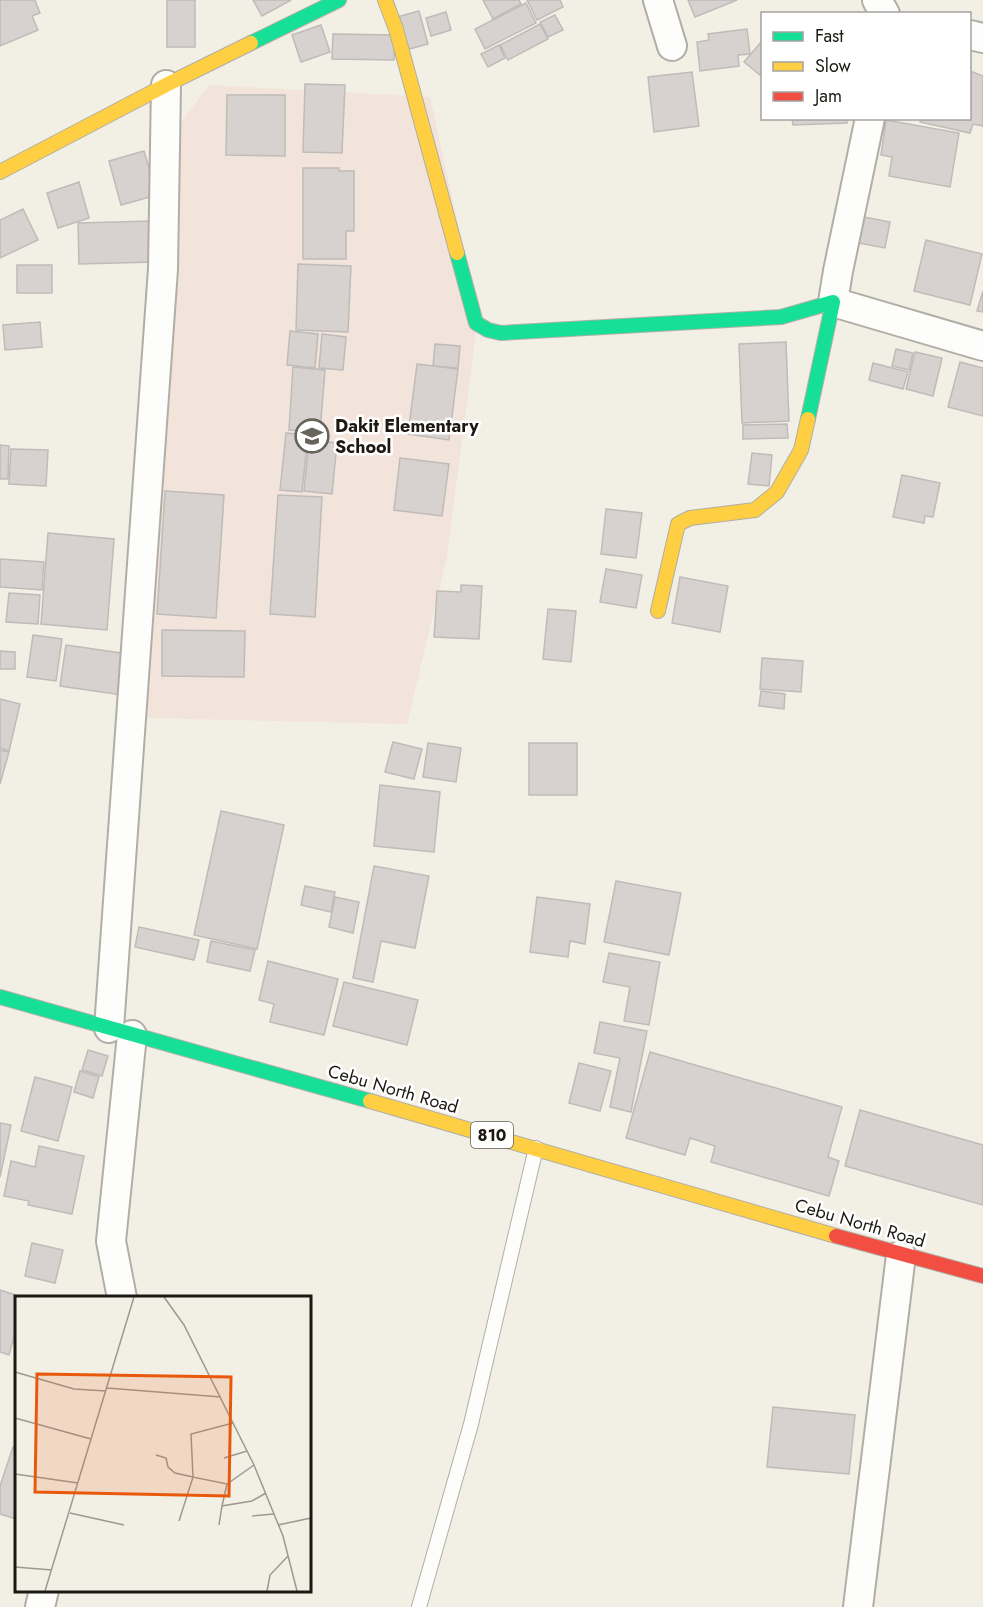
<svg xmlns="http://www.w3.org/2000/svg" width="983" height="1607" font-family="Jost,sans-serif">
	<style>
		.education { fill: #f3e4db }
		.building { fill: #d7d2d0; stroke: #bfbbb8; stroke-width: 1.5 }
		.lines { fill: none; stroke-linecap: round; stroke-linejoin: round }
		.lane-casing { stroke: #b1aea6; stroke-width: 16 }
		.street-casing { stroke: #b1aea6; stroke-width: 32 }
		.fast-casing { stroke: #b1aea6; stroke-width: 16 }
		.slow-casing { stroke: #b1aea6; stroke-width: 16 }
		.jam-casing { stroke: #b1aea6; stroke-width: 16 }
		.lane { stroke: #fdfdfb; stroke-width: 14 }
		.street { stroke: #fdfdfb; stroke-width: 28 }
		.fast { stroke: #16e098; stroke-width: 14 }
		.slow { stroke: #ffcf43; stroke-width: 14 }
		.jam { stroke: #f24e42; stroke-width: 14 }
		.labels { text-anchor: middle; stroke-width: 5; stroke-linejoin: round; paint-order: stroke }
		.shield { fill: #fff; stroke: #605e5a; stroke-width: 1.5 }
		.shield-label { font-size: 16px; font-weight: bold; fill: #1c1913 }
		.poi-label { font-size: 18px; font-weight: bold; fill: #1c1913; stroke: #fff; text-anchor: start }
		.street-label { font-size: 18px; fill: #1c1913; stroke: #fff }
		.inset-road { fill: none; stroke: #9c9991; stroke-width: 1.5 }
		.view { fill: #e8590c; fill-opacity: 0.15; stroke: #e8590c; stroke-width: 3 }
		.inset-edge { fill: none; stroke: #1c1913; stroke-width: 3 }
	</style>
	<rect width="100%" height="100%" fill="#f2efe5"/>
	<path class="education" d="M209 85 430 97 478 316 447 557 407 724 144 718 181 122Z"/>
	<g class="building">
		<path d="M0 0H35L40 13 32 16 38 30 0 46Z"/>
		<rect x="167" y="0" width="28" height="47"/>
		<path d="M253 0H291L262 16Z"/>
		<path d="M483 0H519L521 4 493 19Z"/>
		<path d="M527 0H560L563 7 537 20Z"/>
		<path d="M688 0H737L695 17Z"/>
		<path d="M526 3 536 23 485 49 475 29Z"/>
		<path d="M419 11 428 44 406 50 397 17Z"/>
		<path d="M446 12 451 30 431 36 426 18Z"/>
		<path d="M555 15 563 30 548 37 540 22Z"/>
		<path d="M540 24 548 39 508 60 500 45Z"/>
		<path d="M321 25 330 52 301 62 292 35Z"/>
		<path d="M747 29 750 54 738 55 739 66 700 71 697 42 709 40 708 34Z"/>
		<path d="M333 34 395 35 394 60 332 59Z"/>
		<path d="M762 41V73L760 75 744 62Z"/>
		<path d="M499 45 505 58 488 67 481 54Z"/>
		<path d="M970 71 983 76V126L973 124 970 133 920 122 921 118H970Z"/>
		<path d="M692 72 699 126 654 132 648 77Z"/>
		<path d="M305 84 345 85 342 153 303 152Z"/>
		<path d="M227 95H285V156L226 155Z"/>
		<path d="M792 118H847V123L793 125Z"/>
		<path d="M886 120 959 133 950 187 889 176 892 157 881 155Z"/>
		<path d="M144 151 157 195 121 205 109 161Z"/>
		<path d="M303 168H339V171H354V231H346V259H303Z"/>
		<path d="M79 182 89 218 58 228 47 193Z"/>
		<path d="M23 209 38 240 0 258V220Z"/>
		<path d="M859 216 890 222 885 248 853 242Z"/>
		<path d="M153 221 154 262 79 264 78 223Z"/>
		<path d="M926 240 982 254 970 305 914 291Z"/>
		<path d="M298 264 351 266 348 332 296 330Z"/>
		<rect x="17" y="265" width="35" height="28"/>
		<path d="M983 291V312L977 311Z"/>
		<path d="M40 322 42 347 5 350 3 325Z"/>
		<path d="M290 331 318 334 315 368 287 365Z"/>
		<path d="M322 334 346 337 343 370 319 368Z"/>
		<path d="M786 342 789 421 742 423 739 344Z"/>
		<path d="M435 344 460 346 458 368 433 366Z"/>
		<path d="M896 349 913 353 909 370 892 366Z"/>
		<path d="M915 352 942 358 933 396 906 389Z"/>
		<path d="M960 362 983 368V416L948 407Z"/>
		<path d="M873 363 908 372 903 389 869 380Z"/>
		<path d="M417 364 458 369 449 440 408 434Z"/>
		<path d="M293 367 325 370 320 432 289 430Z"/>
		<path d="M787 424 788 438 743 439V425Z"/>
		<path d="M286 433 308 435 302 492 280 490Z"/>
		<path d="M309 440 337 443 332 494 304 491Z"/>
		<path d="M0 445 9 446 8 479H0Z"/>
		<path d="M11 449 48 450 46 486 9 484Z"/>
		<path d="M752 453 772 455 769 486 748 484Z"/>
		<path d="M400 458 449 464 442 516 394 510Z"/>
		<path d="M902 475 940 483 933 517 925 516 924 523 893 517Z"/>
		<path d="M165 491 224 495 216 618 157 614Z"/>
		<path d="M278 495 322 497 315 617 270 614Z"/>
		<path d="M606 509 642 513 636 558 601 554Z"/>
		<path d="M48 533 114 539 107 630 41 624Z"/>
		<path d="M0 559 44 562 42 590 0 587Z"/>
		<path d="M606 569 642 575 636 608 600 602Z"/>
		<path d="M680 577 728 586 720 632 672 623Z"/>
		<path d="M461 585 482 586 479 639 434 637 437 591 461 592Z"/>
		<path d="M9 593 40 595 38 624 6 622Z"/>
		<path d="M548 609 576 611 571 662 543 659Z"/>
		<path d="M162 630 245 631 244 677 162 676Z"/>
		<path d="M33 635 62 639 56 681 27 677Z"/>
		<path d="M66 645 128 654 122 695 60 686Z"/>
		<path d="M0 651 15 652V669H0Z"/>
		<path d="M762 658 803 661 801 692 760 689Z"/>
		<path d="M761 691 785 694 784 709 759 706Z"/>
		<path d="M0 699 20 704 9 751 0 748Z"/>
		<path d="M393 742 422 749 414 779 385 772Z"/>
		<path d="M428 743 461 748 456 782 423 777Z"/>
		<rect x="529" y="743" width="48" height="52"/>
		<path d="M0 750 9 752 0 784Z"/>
		<path d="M380 785 440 792 434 852 374 846Z"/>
		<path d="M221 811 284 825 257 949 194 935Z"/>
		<path d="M374 866 429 876 415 948 381 941 373 982 353 978Z"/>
		<path d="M616 881 681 893 669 955 604 942Z"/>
		<path d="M305 886 335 892 331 912 301 905Z"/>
		<path d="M335 897 359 902 353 933 329 927Z"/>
		<path d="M537 897 590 904 585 944 570 941 568 957 530 952Z"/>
		<path d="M139 927 199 940 194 960 135 947Z"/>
		<path d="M211 941 255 950 250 971 207 962Z"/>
		<path d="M609 953 660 962 649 1025 624 1021 630 987 603 982Z"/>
		<path d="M268 961 338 979 324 1035 270 1022 274 1004 259 1000Z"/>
		<path d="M344 982 418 1000 407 1045 333 1026Z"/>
		<path d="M600 1022 647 1031 631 1112 610 1107 620 1058 594 1053Z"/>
		<path d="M88 1050 108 1056 102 1076 82 1070Z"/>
		<path d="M650 1052 842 1107 828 1157 839 1161 829 1196 711 1162 715 1146 690 1138 685 1155 626 1138Z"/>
		<path d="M579 1063 611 1071 600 1111 569 1103Z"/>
		<path d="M80 1071 99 1077 93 1098 74 1092Z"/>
		<path d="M35 1077 72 1087 58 1141 21 1131Z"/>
		<path d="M860 1110 983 1145V1205L845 1166Z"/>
		<path d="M0 1123 11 1125 0 1177Z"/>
		<path d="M39 1146 84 1156 72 1214 28 1205 29 1201 4 1196 11 1161 35 1167Z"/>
		<path d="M32 1243 63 1250 55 1283 25 1276Z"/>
		<path d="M0 1290 25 1298H16V1330L9 1355 0 1352Z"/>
		<path d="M773 1407 855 1415 849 1474 767 1467Z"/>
		<path d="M13 1447 16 1448V1519L0 1514V1486Z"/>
	</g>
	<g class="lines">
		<g class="lane-casing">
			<path id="lane" d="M419 1607 471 1424 536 1148"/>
		</g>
		<g class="street-casing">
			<g id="street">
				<path d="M658 0 672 46"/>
				<path d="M877 0 885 14"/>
				<path d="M970 35 983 38"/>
				<path d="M870 118 838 271 833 302 983 346"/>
				<path d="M109 1028 163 269 166 85"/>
				<path d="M122 1298 111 1241 132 1035"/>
				<path d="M40 1607 44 1590"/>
				<path d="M858 1607 901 1255"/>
			</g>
		</g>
		<g class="fast-casing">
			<g id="fast">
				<path d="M251 43 339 0"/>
				<path d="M457 253 476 323 488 330 501 333 781 317 833 302 808 419"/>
				<path d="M0 997 370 1101"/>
			</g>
		</g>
		<g class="slow-casing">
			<g id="slow">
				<path d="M385 0 396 29 457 253"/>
				<path d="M0 172 166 85 251 43"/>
				<path d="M658 611 678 524 690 518 755 510 777 492 801 450 808 419"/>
				<path d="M370 1101 836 1236"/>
			</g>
		</g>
		<g class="jam-casing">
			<path id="jam" d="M836 1236 983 1276"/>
		</g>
		<use href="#lane" class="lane"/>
		<use href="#street" class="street"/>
		<use href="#fast" class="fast"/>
		<use href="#slow" class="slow"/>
		<use href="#jam" class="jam"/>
	</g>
	<defs>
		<g id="school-ring" transform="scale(1.725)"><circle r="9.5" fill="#fff" stroke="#67645c" stroke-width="1.5"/><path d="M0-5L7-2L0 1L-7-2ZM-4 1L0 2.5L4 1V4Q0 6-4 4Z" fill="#67645c"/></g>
	</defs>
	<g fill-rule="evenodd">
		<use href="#school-ring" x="312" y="436"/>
	</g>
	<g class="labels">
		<rect class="shield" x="471" y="1122" width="42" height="26" rx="4.5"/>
		<g class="shield-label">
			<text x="492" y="1141">810</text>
		</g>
		<g class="poi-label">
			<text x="335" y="432">Dakit Elementary<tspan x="335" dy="21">School</tspan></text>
		</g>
		<g class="street-label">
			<text transform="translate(393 1089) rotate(16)" y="6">Cebu North Road</text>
			<text transform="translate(860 1223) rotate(16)" y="6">Cebu North Road</text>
		</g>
	</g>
	<g transform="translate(15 1296)">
		<rect width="296" height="296" fill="#f2efe5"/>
		<path class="inset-road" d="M149 1 169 29 239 169 268 240 282 295M0 76 59 93 91 95M92 92 206 101M0 122 76 143M141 159 151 162 153 171 160 177 178 181 176 138 218 127M209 162 232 155M0 178 63 187M207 210 212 188M55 217 109 229M237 220 259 218M164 225 178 181 212 188 239 169M204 229 207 210 237 205 251 197M263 229 296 222M0 271 37 274M30 295 119 1M252 295 255 279 273 260"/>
		<path class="view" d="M22 78 216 81 214 200 20 196Z"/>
		<rect width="296" height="296" class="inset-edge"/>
	</g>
	<rect x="761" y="12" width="210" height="108" fill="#ffffff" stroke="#a4a3a1" stroke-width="1.5"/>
	<rect x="773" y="32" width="30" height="9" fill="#16e098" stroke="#a4a3a1" stroke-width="1.5"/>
	<text x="815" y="42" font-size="18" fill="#1c1913">Fast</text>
	<rect x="773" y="62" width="30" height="9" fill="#ffcf43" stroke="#a4a3a1" stroke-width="1.5"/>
	<text x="815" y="72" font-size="18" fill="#1c1913">Slow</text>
	<rect x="773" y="92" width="30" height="9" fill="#f24e42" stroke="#a4a3a1" stroke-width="1.5"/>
	<text x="815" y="102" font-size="18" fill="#1c1913">Jam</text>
</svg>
